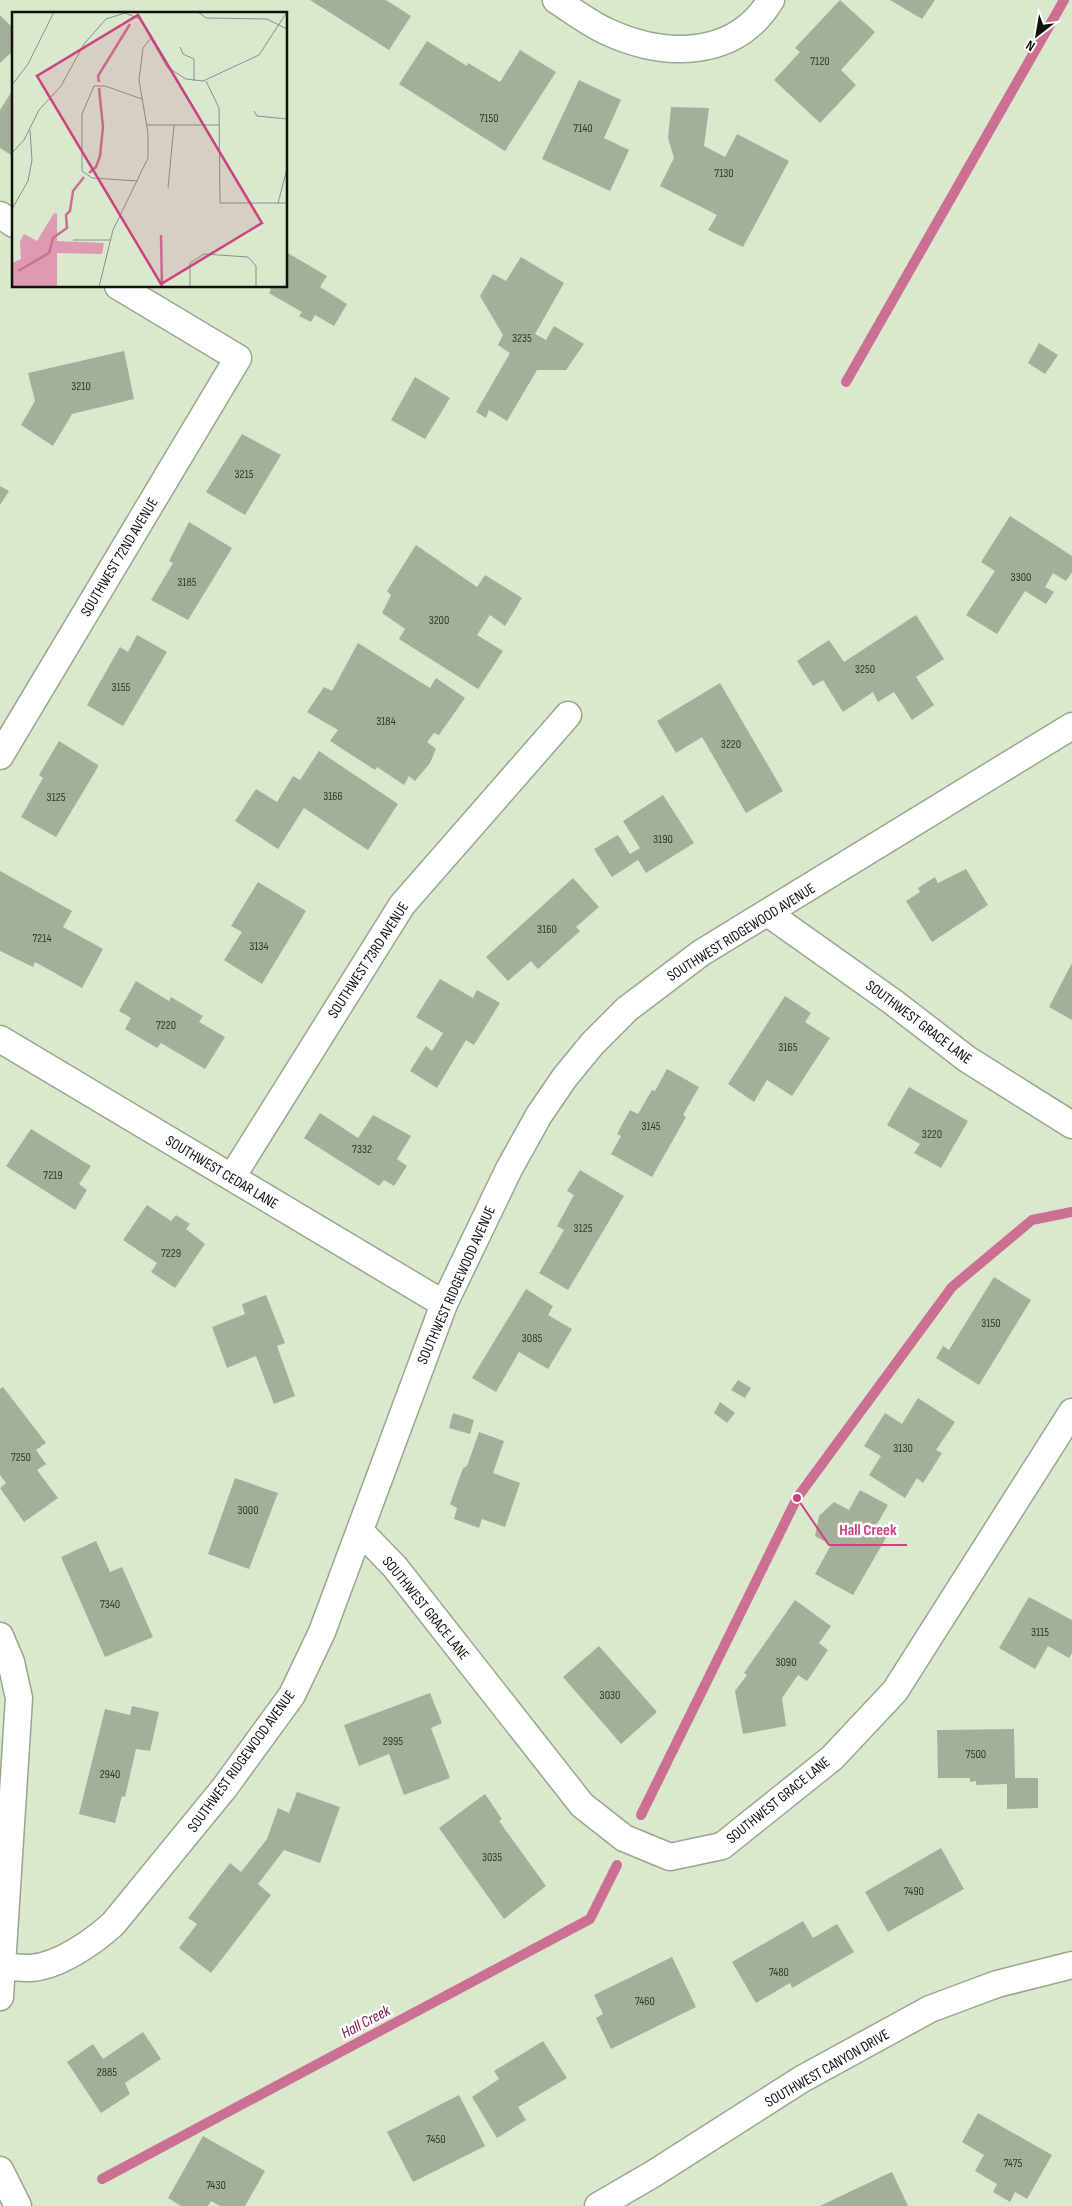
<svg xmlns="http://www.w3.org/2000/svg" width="1072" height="2206" font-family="'Sofia Sans Condensed',sans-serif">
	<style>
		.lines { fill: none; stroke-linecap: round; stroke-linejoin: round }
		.stream { stroke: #cb7092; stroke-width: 10 }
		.building { fill: #a3b097 }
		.minor-casing { stroke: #99a68e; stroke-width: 29 }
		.minor { stroke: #fff; stroke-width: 26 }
		.labels { text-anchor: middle; stroke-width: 5; stroke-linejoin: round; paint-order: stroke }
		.number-label { font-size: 12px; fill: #333a2d }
		.street-label { font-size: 15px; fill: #0e120a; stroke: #fff }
		.water-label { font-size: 16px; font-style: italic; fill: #86174e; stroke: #fff }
		.inset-river { fill: none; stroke: #cb7092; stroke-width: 2.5 }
		.inset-road { fill: none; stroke: #889280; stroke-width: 1 }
		.view { fill: #cb437f; fill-opacity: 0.15; stroke: #cb437f; stroke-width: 2.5 }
		.inset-edge { fill: none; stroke: #0e120a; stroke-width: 2.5 }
		.leader { fill: none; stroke: #cb437f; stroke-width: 2 }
		.callout-dot { fill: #cb437f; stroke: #fff; stroke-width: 2 }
		.callout-label { font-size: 16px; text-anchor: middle; font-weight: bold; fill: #cb437f; stroke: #fff; stroke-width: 5; stroke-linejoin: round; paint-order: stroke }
	</style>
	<rect width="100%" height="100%" fill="#dae8ce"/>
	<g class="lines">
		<g class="stream">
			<path d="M846 382 1064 0"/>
			<path d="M641 1815 797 1498 952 1287 1032 1220 1072 1212"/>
			<path d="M102 2179 590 1919 617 1865"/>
		</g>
	</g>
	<g class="building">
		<path d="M310 0H386L411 16 389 50Z"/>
		<path d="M840 0 875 32 841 70 856 85 820 123 774 80 800 52 795 48Z"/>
		<path d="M890 0H935L922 19Z"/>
		<path d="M0 15 14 29V50L0 63Z"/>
		<path d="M427 41 467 66 468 63 500 82 520 50 556 72 505 151 399 84Z"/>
		<path d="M579 80 621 100 604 138 629 150 610 191 542 159Z"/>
		<path d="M14 88V157L0 148V110Z"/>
		<path d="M671 107 709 108 704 146 725 157 737 134 789 161 743 247 708 230 717 215 660 186 674 158 668 138Z"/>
		<path d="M286 252 327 276 320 287 347 304 334 326 315 315 311 322 299 316 302 312 269 293 271 289 267 286H286Z"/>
		<path d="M521 257 564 283 535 334 546 340 554 326 584 344 566 370H537L507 421 489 410 486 418 476 412 510 353 498 345 503 335 480 296 493 274 506 281Z"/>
		<path d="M1039 343 1058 355 1045 374 1028 363Z"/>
		<path d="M124 351 134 399 72 414 53 446 21 425 35 401 28 373Z"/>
		<path d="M415 377 450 398 425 439 391 420Z"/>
		<path d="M242 434 281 455 245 515 206 492Z"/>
		<path d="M0 486 9 491 0 505Z"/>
		<path d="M1010 516 1072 556V572L1066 581 1053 573 1045 587 1054 592 1046 604 1025 591 997 634 966 615 995 571 981 562Z"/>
		<path d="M189 522 232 548 188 620 151 600 173 563 169 561Z"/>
		<path d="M416 545 477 587 485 575 522 598 505 626 490 615 477 635 503 651 478 689 399 639 405 629 382 613 391 595 387 591Z"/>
		<path d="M916 615 944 659 916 677 934 705 912 720 894 692 878 702 873 692 843 712 823 680 813 686 797 661 829 640 844 662Z"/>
		<path d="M137 635 167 652 123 726 87 705 120 647 128 652Z"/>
		<path d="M358 643 430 688 436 678 465 698 439 735 434 733 427 742 436 749 430 763 415 781 409 776 404 785 377 767 375 770 330 741 338 730 307 712 324 687 332 691Z"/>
		<path d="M720 683 783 791 746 813 702 737 676 753 657 721Z"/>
		<path d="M59 741 98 765V767L56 837 21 817 43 778 39 775Z"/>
		<path d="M319 751 398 804 368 850 304 808 278 849 235 821 256 789 277 802 293 776 300 780Z"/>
		<path d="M663 795 694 843 646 873 638 860 612 877 594 849 618 835 630 854 640 848 623 821Z"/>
		<path d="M966 869 988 905 932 942 906 901 920 892 918 888 935 877 938 883Z"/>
		<path d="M0 871 72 911 63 927 103 949 82 988 35 962 33 967 0 951Z"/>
		<path d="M573 878 599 907 576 927 580 931 538 969 531 961 508 981 486 957Z"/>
		<path d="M258 882 306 911 262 984 224 960 242 932 231 926Z"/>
		<path d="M1072 963V1020L1049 1007Z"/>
		<path d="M440 979 473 998 477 990 500 1003 474 1045 466 1040 437 1088 410 1071 426 1046 432 1051 443 1033 416 1017Z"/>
		<path d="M136 981 169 1001 171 997 203 1016 199 1022 225 1037 205 1069 161 1043 157 1048 125 1029 131 1018 119 1011Z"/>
		<path d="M785 996 811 1013 805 1022 830 1038 792 1096 767 1080 754 1102 728 1084Z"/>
		<path d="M667 1069 699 1087 683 1115 686 1117 652 1177 611 1154 621 1136 617 1134 630 1110 638 1114 652 1090 655 1091Z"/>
		<path d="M909 1087 968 1121 941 1168 914 1153 920 1144 887 1125Z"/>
		<path d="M320 1113 358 1138 373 1115 411 1136 397 1159 407 1166 394 1186 384 1180 379 1186 304 1138Z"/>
		<path d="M31 1129 91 1166 79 1184 87 1190 75 1210 6 1166Z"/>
		<path d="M580 1170 624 1196 568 1290 539 1273 564 1230 557 1226 574 1195 567 1191Z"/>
		<path d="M147 1205 171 1221 176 1215 190 1224 186 1229 205 1244 175 1288 151 1272 157 1263 123 1240Z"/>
		<path d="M994 1277 1031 1300 979 1385 936 1358 943 1346 949 1350Z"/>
		<path d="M526 1289 553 1306 548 1315 572 1329 548 1369 519 1352 496 1392 472 1378Z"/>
		<path d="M266 1295 285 1343 277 1346 295 1396 274 1404 256 1356 227 1368 212 1327 245 1314 242 1304Z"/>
		<path d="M738 1380 751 1388 745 1398 731 1390Z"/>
		<path d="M3 1387 46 1443 36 1450 46 1464 37 1470 58 1498 24 1522 0 1488 6 1483 0 1475V1389Z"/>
		<path d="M918 1398 955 1422 936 1450 942 1453 923 1483 917 1478 905 1498 869 1475 881 1456 864 1446 885 1413 902 1424Z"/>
		<path d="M720 1402 735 1413 727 1423 714 1413Z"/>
		<path d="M453 1413 474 1420 470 1434 449 1428Z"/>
		<path d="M479 1432 504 1441 493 1473 520 1483 505 1527 482 1519 479 1528 454 1519 457 1508 450 1504 463 1468 467 1466Z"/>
		<path d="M235 1478 278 1493 249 1569 208 1554Z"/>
		<path d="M860 1490 888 1505 874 1529 887 1536 853 1595 815 1574 831 1545 815 1536 819 1516 834 1502 849 1510Z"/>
		<path d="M96 1541 110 1572 122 1567 153 1637 105 1657 61 1557Z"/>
		<path d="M1029 1597 1072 1620V1653L1069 1658 1048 1646 1035 1669 999 1648Z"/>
		<path d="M795 1600 831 1626 819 1643 828 1650 807 1681 798 1675 782 1698 786 1726 743 1734 735 1691 747 1675 744 1673Z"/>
		<path d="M599 1646 657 1712 621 1744 563 1677Z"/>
		<path d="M430 1693 442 1723 431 1728 450 1778 404 1795 389 1754 359 1766 344 1725Z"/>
		<path d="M132 1706 159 1712 150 1751 136 1749 125 1797 122 1796 115 1823 79 1814 105 1709 130 1715Z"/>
		<path d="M1014 1729 1015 1778H1038V1808L1007 1809V1784L976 1785V1781L970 1782V1778H938L937 1730Z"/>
		<path d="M297 1792 340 1807 320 1863 284 1850 258 1884 271 1895 211 1973 179 1948 197 1924 188 1918 230 1863 241 1872 267 1839 278 1808 289 1813Z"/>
		<path d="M485 1794 502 1819 499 1821 546 1886 504 1919 439 1828Z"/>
		<path d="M941 1848 964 1889 888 1932 865 1892Z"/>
		<path d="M803 1921 813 1938 837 1924 854 1952 792 1988 790 1983 756 2003 732 1962Z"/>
		<path d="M672 1957 696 2007 611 2049 596 2018 603 2014 594 1995Z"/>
		<path d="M143 2032 161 2059 125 2083 130 2094 101 2113 67 2062 93 2044 103 2059Z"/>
		<path d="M543 2041 567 2078 518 2107 526 2120 497 2138 472 2097 499 2079 494 2071Z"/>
		<path d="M459 2095 485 2146 413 2182 387 2132Z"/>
		<path d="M978 2113 1052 2155 1027 2199 1015 2192 1010 2202 993 2192 997 2184 975 2171 984 2155 962 2142Z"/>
		<path d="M203 2136 265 2171 245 2206H220L211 2201 208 2206H181L168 2198Z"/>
		<path d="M892 2172 908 2206H820L885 2175Z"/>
	</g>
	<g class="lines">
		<g class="minor-casing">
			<g id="minor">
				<path d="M556 0C573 11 590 24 608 32 665 58 735 59 771 0"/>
				<path d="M0 215 14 224"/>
				<path d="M0 756 238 358 118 286"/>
				<path d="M769 914 893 1002 967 1059 1072 1125"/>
				<path d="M0 1039 444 1304"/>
				<path d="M232 1177 402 905 568 715"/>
				<path d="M360 1531 395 1567 582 1805 624 1838 670 1857 722 1846 832 1758 895 1691 1072 1412"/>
				<path d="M0 1636 11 1662 19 1698 0 1997"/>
				<path d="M3 1967C12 1967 22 1968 31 1968 59 1966 93 1942 113 1924L225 1787 292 1695 322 1632 444 1304 509 1169 539 1115 565 1077 593 1043 627 1009 701 953 1072 726"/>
				<path d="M0 2170 18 2206"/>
				<path d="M598 2206 653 2174 802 2079 930 2009 997 1984 1072 1965"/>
			</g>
		</g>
		<use href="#minor" class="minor"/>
	</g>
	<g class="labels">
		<g class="number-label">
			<text x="820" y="65">7120</text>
			<text x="489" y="122">7150</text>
			<text x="583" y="132">7140</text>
			<text x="724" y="177">7130</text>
			<text x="522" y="342">3235</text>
			<text x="81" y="390">3210</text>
			<text x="244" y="478">3215</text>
			<text x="1021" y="581">3300</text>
			<text x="187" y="586">3185</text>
			<text x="439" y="624">3200</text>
			<text x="865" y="673">3250</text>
			<text x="121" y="691">3155</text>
			<text x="386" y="725">3184</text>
			<text x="731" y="748">3220</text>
			<text x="333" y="800">3166</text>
			<text x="56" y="801">3125</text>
			<text x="663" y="843">3190</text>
			<text x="547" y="933">3160</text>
			<text x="42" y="942">7214</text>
			<text x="259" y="950">3134</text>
			<text x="166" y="1029">7220</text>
			<text x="788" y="1051">3165</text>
			<text x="651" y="1130">3145</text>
			<text x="932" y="1138">3220</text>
			<text x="362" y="1153">7332</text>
			<text x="53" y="1179">7219</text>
			<text x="583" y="1232">3125</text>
			<text x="171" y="1257">7229</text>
			<text x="991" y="1327">3150</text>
			<text x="532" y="1342">3085</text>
			<text x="903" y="1452">3130</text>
			<text x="21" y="1461">7250</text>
			<text x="248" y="1514">3000</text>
			<text x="110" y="1608">7340</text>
			<text x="1040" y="1636">3115</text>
			<text x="786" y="1666">3090</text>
			<text x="610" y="1699">3030</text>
			<text x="393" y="1745">2995</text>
			<text x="976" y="1758">7500</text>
			<text x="110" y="1778">2940</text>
			<text x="492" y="1861">3035</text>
			<text x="914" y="1895">7490</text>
			<text x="779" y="1976">7480</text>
			<text x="645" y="2005">7460</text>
			<text x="107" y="2076">2885</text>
			<text x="436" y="2143">7450</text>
			<text x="1013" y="2167">7475</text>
			<text x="216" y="2189">7430</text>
		</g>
		<g class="street-label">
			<text transform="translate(119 557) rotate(-59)" y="5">SOUTHWEST 72ND AVENUE</text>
			<text transform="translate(741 932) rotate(-32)" y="5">SOUTHWEST RIDGEWOOD AVENUE</text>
			<text transform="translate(368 960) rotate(-57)" y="5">SOUTHWEST 73RD AVENUE</text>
			<text transform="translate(919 1022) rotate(37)" y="5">SOUTHWEST GRACE LANE</text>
			<text transform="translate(222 1172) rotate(31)" y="5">SOUTHWEST CEDAR LANE</text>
			<text transform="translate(456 1285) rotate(-66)" y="5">SOUTHWEST RIDGEWOOD AVENUE</text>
			<text transform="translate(426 1608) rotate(51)" y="5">SOUTHWEST GRACE LANE</text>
			<text transform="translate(241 1761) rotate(-54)" y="5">SOUTHWEST RIDGEWOOD AVENUE</text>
			<text transform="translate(778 1800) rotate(-39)" y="5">SOUTHWEST GRACE LANE</text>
			<text transform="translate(827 2068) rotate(-30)" y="5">SOUTHWEST CANYON DRIVE</text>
		</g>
		<g class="water-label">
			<text transform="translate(365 2021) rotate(-28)" y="6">Hall Creek</text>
		</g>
	</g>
	<g transform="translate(12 12)">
		<rect width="275" height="275" fill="#dae8ce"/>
		<path d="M42 201 45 202V229L92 231 90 242 45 241V275H0V251L9 247 8 229 12 222 25 229Z" fill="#dd9ab1"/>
		<path class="inset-river" d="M87 70 86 64 118 12M77 161 84 155 88 144 91 115 87 76M149 223 150 275M6 259 37 241 41 226 55 216 54 203 58 199 61 179 72 165"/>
		<path class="inset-road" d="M186 0 194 6 255 7 275 17M168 35 171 42 182 47V69M194 69 207 96 208 191H275M0 73 16 52 42 0M242 99 245 104 275 107M135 113H207M0 141 12 128 27 98 49 74 72 32 94 7 113 1 128 7 155 55 174 67 191 69 247 43 275 0M126 169 80 166 70 159V102L82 74H93L130 87M156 176 162 113M266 191 275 157M0 197 16 169 20 148 18 118M61 228H98M87 275 101 218 136 146V121L127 68 131 36 139 26M178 275V251L192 242 236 245 244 254V275"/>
		<path class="view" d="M126 3 250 211 149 272 25 64Z"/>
		<rect width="275" height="275" class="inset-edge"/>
	</g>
	<path class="leader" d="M797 1498L829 1545H907"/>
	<circle class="callout-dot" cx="797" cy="1498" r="5"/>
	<g class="callout-label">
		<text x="868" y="1535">Hall Creek</text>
	</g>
	<g transform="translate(1037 35) rotate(211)" stroke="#ffffff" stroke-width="4" paint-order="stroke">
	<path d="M0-4L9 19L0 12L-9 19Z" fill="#0e120a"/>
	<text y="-8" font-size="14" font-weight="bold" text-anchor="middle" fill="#0e120a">N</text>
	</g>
</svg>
